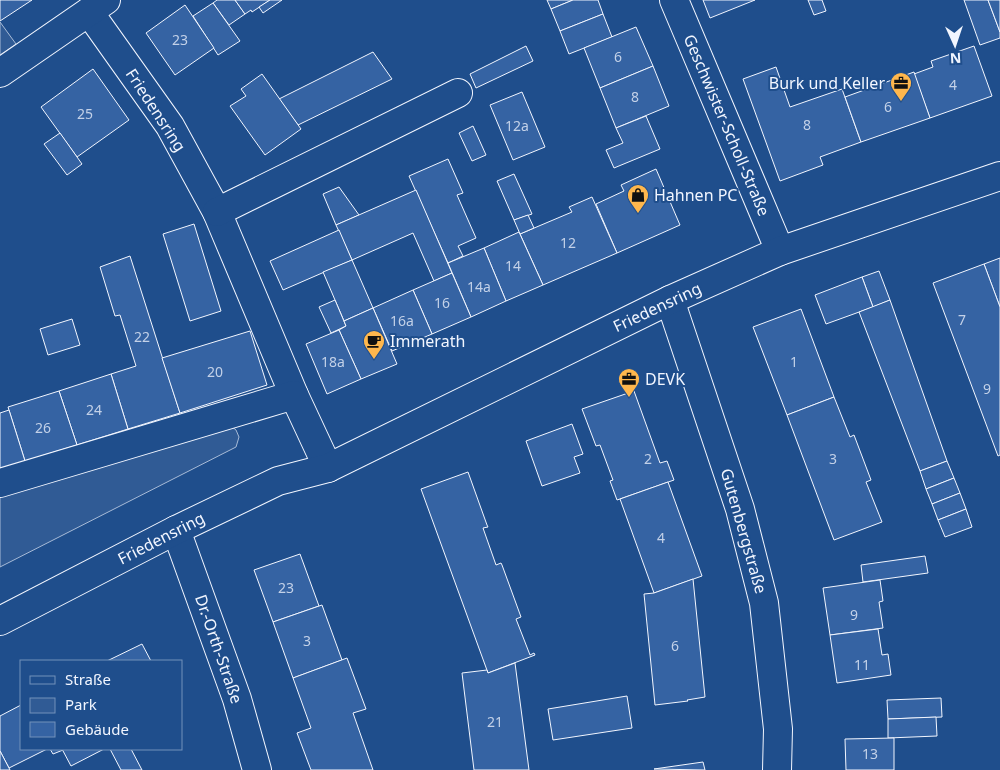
<svg xmlns="http://www.w3.org/2000/svg" width="1000" height="770" font-family="'Noto Sans',sans-serif">
	<style>
		.green { fill: #305b95; stroke: #a8bbd7 }
		.building { fill: #3563a3; stroke: #f2f6ff }
		.lines { fill: none; stroke-linecap: round; stroke-linejoin: round }
		.street-casing { stroke: #f2f6ff; stroke-width: 30 }
		.street { stroke: #1f4e8c; stroke-width: 28 }
		.labels { text-anchor: middle; stroke-width: 4; stroke-linejoin: round; paint-order: stroke }
		.number-label { font-size: 14px; fill: #c3d1e8 }
		.poi-label { font-size: 16px; fill: #f2f6ff; stroke: #1f4e8c; text-anchor: start }
		.street-label { font-size: 16px; fill: #f2f6ff; stroke: #1f4e8c }
	</style>
	<rect width="100%" height="100%" fill="#1f4e8c"/>
	<g class="green">
		<path d="M0 22 16 44 0 55Z"/>
		<path d="M231 426 236 430 239 437 236 447 0 567V495Z"/>
	</g>
	<g class="building">
		<path d="M0 0H32L0 21Z"/>
		<path d="M217 0H235L245 14 229 25 213 3Z"/>
		<path d="M235 0H270L252 12 251 10 245 14Z"/>
		<path d="M270 0H282L263 13 259 7Z"/>
		<path d="M547 0H573L551 9Z"/>
		<path d="M573 0H598L603 14 560 31 551 9Z"/>
		<path d="M703 0H755L710 18Z"/>
		<path d="M808 0H822L826 11 814 15Z"/>
		<path d="M964 0H988L1000 32V38L980 45Z"/>
		<path d="M988 0H1000V32Z"/>
		<path d="M213 3 240 41 218 55 193 16Z"/>
		<path d="M185 5 214 48 175 75 146 33Z"/>
		<path d="M603 14 612 37 569 54 560 31Z"/>
		<path d="M636 27 653 66 600 88 584 48Z"/>
		<path d="M526 46 533 61 476 88 470 74Z"/>
		<path d="M974 46 992 96 930 118 914 74 933 67 931 61Z"/>
		<path d="M373 52 392 79 298 125 279 99Z"/>
		<path d="M653 66 669 106 616 128 600 88Z"/>
		<path d="M776 67 790 107 842 89 861 142 820 157 823 165 780 181 743 79Z"/>
		<path d="M93 69 129 120 77 157 41 107Z"/>
		<path d="M914 72 930 118 861 142 845 97Z"/>
		<path d="M262 74 301 129 265 155 230 106 246 96 241 89Z"/>
		<path d="M522 92 545 147 513 160 490 105Z"/>
		<path d="M646 116 660 149 614 168 606 150 623 143 616 128Z"/>
		<path d="M473 126 486 155 472 161 459 133Z"/>
		<path d="M60 133 82 164 67 175 44 144Z"/>
		<path d="M448 159 463 193 457 195 476 238 458 246 463 256 448 263 409 176Z"/>
		<path d="M656 169 680 225 617 253 596 204 624 191 621 185Z"/>
		<path d="M514 174 532 214 514 220 497 181Z"/>
		<path d="M339 187 359 215 336 225 323 194Z"/>
		<path d="M416 190 452 273 434 281 413 233 352 260 336 225Z"/>
		<path d="M592 197 617 253 543 285 520 234 572 212 569 207Z"/>
		<path d="M528 215 534 228 520 234 514 220Z"/>
		<path d="M194 224 221 311 190 321 163 234Z"/>
		<path d="M339 230 352 260 283 290 270 261Z"/>
		<path d="M519 232 543 285 506 301 484 248Z"/>
		<path d="M484 248 506 301 471 317 448 263Z"/>
		<path d="M130 256 180 413 128 429 111 374 136 366 120 315 115 316 100 267Z"/>
		<path d="M1000 258V307L984 264Z"/>
		<path d="M352 260 373 308 344 321 323 272Z"/>
		<path d="M984 264 1000 307V455L998 456 933 283Z"/>
		<path d="M879 271 890 300 873 307 862 277Z"/>
		<path d="M452 273 471 317 432 334 413 290Z"/>
		<path d="M862 277 873 307 826 324 815 295Z"/>
		<path d="M413 290 432 334 392 351 373 308Z"/>
		<path d="M335 300 346 326 331 333 319 307Z"/>
		<path d="M890 300 947 461 920 471 859 312Z"/>
		<path d="M373 308 397 364 361 379 339 330 346 326 344 321Z"/>
		<path d="M801 309 834 397 787 415 753 327Z"/>
		<path d="M72 319 80 345 48 355 40 329Z"/>
		<path d="M339 330 361 379 327 394 306 344Z"/>
		<path d="M250 331 267 385 180 413 162 358Z"/>
		<path d="M111 374 128 429 77 445 59 391Z"/>
		<path d="M59 391 77 445 25 461 8 407Z"/>
		<path d="M634 391 660 463 667 461 674 480 617 500 610 481 613 480 600 445 596 446 582 409Z"/>
		<path d="M834 397 850 437 854 435 871 480 866 482 882 522 834 540 787 415Z"/>
		<path d="M9 410 25 461 0 469V413Z"/>
		<path d="M572 424 583 454 574 457 580 473 542 486 526 441Z"/>
		<path d="M947 461 954 478 926 489 920 471Z"/>
		<path d="M468 472 487 525 488 527 483 528 496 565 501 563 502 565 521 617 516 619 530 655 534 653 535 655 488 673 421 489Z"/>
		<path d="M954 478 960 493 932 504 926 489Z"/>
		<path d="M668 482 702 576 654 593 620 499Z"/>
		<path d="M960 493 966 509 938 520 932 504Z"/>
		<path d="M966 509 972 527 945 537 938 520Z"/>
		<path d="M300 554 319 606 273 622 254 570Z"/>
		<path d="M925 556 928 573 863 582 861 565Z"/>
		<path d="M693 579 705 697 687 700 688 701 655 705 644 594 654 593Z"/>
		<path d="M880 580 883 601 879 602 883 628 830 635 823 588Z"/>
		<path d="M322 605 342 660 293 678 273 622Z"/>
		<path d="M878 629 882 655 888 654 891 675 837 683 830 635Z"/>
		<path d="M142 644 151 661H107Z"/>
		<path d="M347 658 366 709 353 713 373 770H311L297 733 311 728 293 678Z"/>
		<path d="M515 663 529 770H474L462 673 487 670 488 673Z"/>
		<path d="M627 696 632 728 553 740 548 709Z"/>
		<path d="M941 698 942 717 888 719 887 700Z"/>
		<path d="M21 705V749H47L9 768 0 751V716Z"/>
		<path d="M936 717 937 736 888 738V719Z"/>
		<path d="M894 738V770H846L845 739Z"/>
		<path d="M50 749H62L63 750 53 754Z"/>
		<path d="M62 749H104L71 766Z"/>
		<path d="M110 749H131L142 770H121Z"/>
		<path d="M0 751 9 768 10 770H0Z"/>
		<path d="M703 762 705 770 654 769Z"/>
	</g>
	<g class="lines">
		<g class="street-casing">
			<g id="street">
				<path d="M674 0 780 251"/>
				<path d="M89 12 170 126 217 212 294 395"/>
				<path d="M0 73 106 0"/>
				<path d="M217 212 458 93"/>
				<path d="M670 300 740 509 764 603 778 729 777 770"/>
				<path d="M0 483 294 395 328 468"/>
				<path d="M176 530 237 699 257 770"/>
				<path d="M0 621 176 530 278 481 328 468 670 300 780 251 1000 176"/>
			</g>
		</g>
		<use href="#street" class="street"/>
	</g>
	<defs>
		<g id="office-pin" transform="scale(1.125)"><path d="M0 17L-7.5 6A9.5 9.5 0 1 1 7.5 6Z" fill="#ffb74d" stroke="#1f4e8c"/><path d="M-6-3h4V-5.5h4V-3h4V5H-6ZM-1-4.5V-3h2v-1.5ZM-6 0V1H6V0Z" fill="#111"/></g>
		<g id="shop-pin" transform="scale(1.125)"><path d="M0 17L-7.5 6A9.5 9.5 0 1 1 7.5 6Z" fill="#ffb74d" stroke="#1f4e8c"/><path d="M-5-2.5h2.3a2.7 3.5 0 0 1 5.4 0H5L5.5 6h-11ZM-1.5-2.5h3a1.5 2.3 0 0 0-3 0Z" fill="#111"/></g>
		<g id="cafe-pin" transform="scale(1.125)"><path d="M0 17L-7.5 6A9.5 9.5 0 1 1 7.5 6Z" fill="#ffb74d" stroke="#1f4e8c"/><path d="M-5.5-4.5H6V0H3Q3 3.5 0 3.5H-2.5Q-5.5 3.5-5.5 0ZM3-3.2v2h1.7v-2ZM-6 4.5H4V6H-6Z" fill="#111"/></g>
	</defs>
	<g fill-rule="evenodd">
		<use href="#office-pin" x="901" y="83"/>
		<use href="#shop-pin" x="638" y="195"/>
		<use href="#cafe-pin" x="374" y="341"/>
		<use href="#office-pin" x="629" y="379"/>
	</g>
	<g class="labels">
		<g class="number-label">
			<text x="180" y="45">23</text>
			<text x="618" y="62">6</text>
			<text x="953" y="90">4</text>
			<text x="635" y="102">8</text>
			<text x="888" y="112">6</text>
			<text x="85" y="119">25</text>
			<text x="807" y="130">8</text>
			<text x="517" y="131">12a</text>
			<text x="568" y="248">12</text>
			<text x="513" y="271">14</text>
			<text x="479" y="292">14a</text>
			<text x="442" y="308">16</text>
			<text x="962" y="325">7</text>
			<text x="402" y="326">16a</text>
			<text x="142" y="342">22</text>
			<text x="333" y="367">18a</text>
			<text x="794" y="367">1</text>
			<text x="215" y="377">20</text>
			<text x="987" y="394">9</text>
			<text x="94" y="415">24</text>
			<text x="43" y="433">26</text>
			<text x="648" y="464">2</text>
			<text x="833" y="464">3</text>
			<text x="661" y="543">4</text>
			<text x="286" y="593">23</text>
			<text x="854" y="620">9</text>
			<text x="307" y="646">3</text>
			<text x="675" y="651">6</text>
			<text x="862" y="670">11</text>
			<text x="495" y="727">21</text>
			<text x="870" y="759">13</text>
		</g>
		<g class="poi-label">
			<text x="885" y="89" text-anchor="end">Burk und Keller</text>
			<text x="654" y="201">Hahnen PC</text>
			<text x="390" y="347">Immerath</text>
			<text x="645" y="385">DEVK</text>
		</g>
		<g class="street-label">
			<text transform="translate(156 110) rotate(57)" y="6">Friedensring</text>
			<text transform="translate(727 125) rotate(67)" y="6">Geschwister-Scholl-Straße</text>
			<text transform="translate(657 307) rotate(-25)" y="6">Friedensring</text>
			<text transform="translate(744 531) rotate(74)" y="6">Gutenbergstraße</text>
			<text transform="translate(161 538) rotate(-27)" y="6">Friedensring</text>
			<text transform="translate(219 649) rotate(71)" y="6">Dr.-Orth-Straße</text>
		</g>
	</g>
	<rect x="20" y="660" width="162" height="90" fill="#1f4e8c" stroke="#7391ba"/>
	<rect x="30" y="676" width="25" height="8" fill="#1f4e8c" stroke="#7391ba"/>
	<text x="65" y="685" font-size="15" fill="#f2f6ff">Straße</text>
	<rect x="30" y="698" width="25" height="15" fill="#305b95" stroke="#7391ba"/>
	<text x="65" y="710" font-size="15" fill="#f2f6ff">Park</text>
	<rect x="30" y="722" width="25" height="15" fill="#3563a3" stroke="#7391ba"/>
	<text x="65" y="735" font-size="15" fill="#f2f6ff">Gebäude</text>
	<g transform="translate(955 45) rotate(177)" stroke="#1f4e8c" stroke-width="4" paint-order="stroke">
	<path d="M0-4L9 19L0 12L-9 19Z" fill="#f2f6ff"/>
	<text y="-8" font-size="14" font-weight="bold" text-anchor="middle" fill="#f2f6ff">N</text>
	</g>
</svg>
